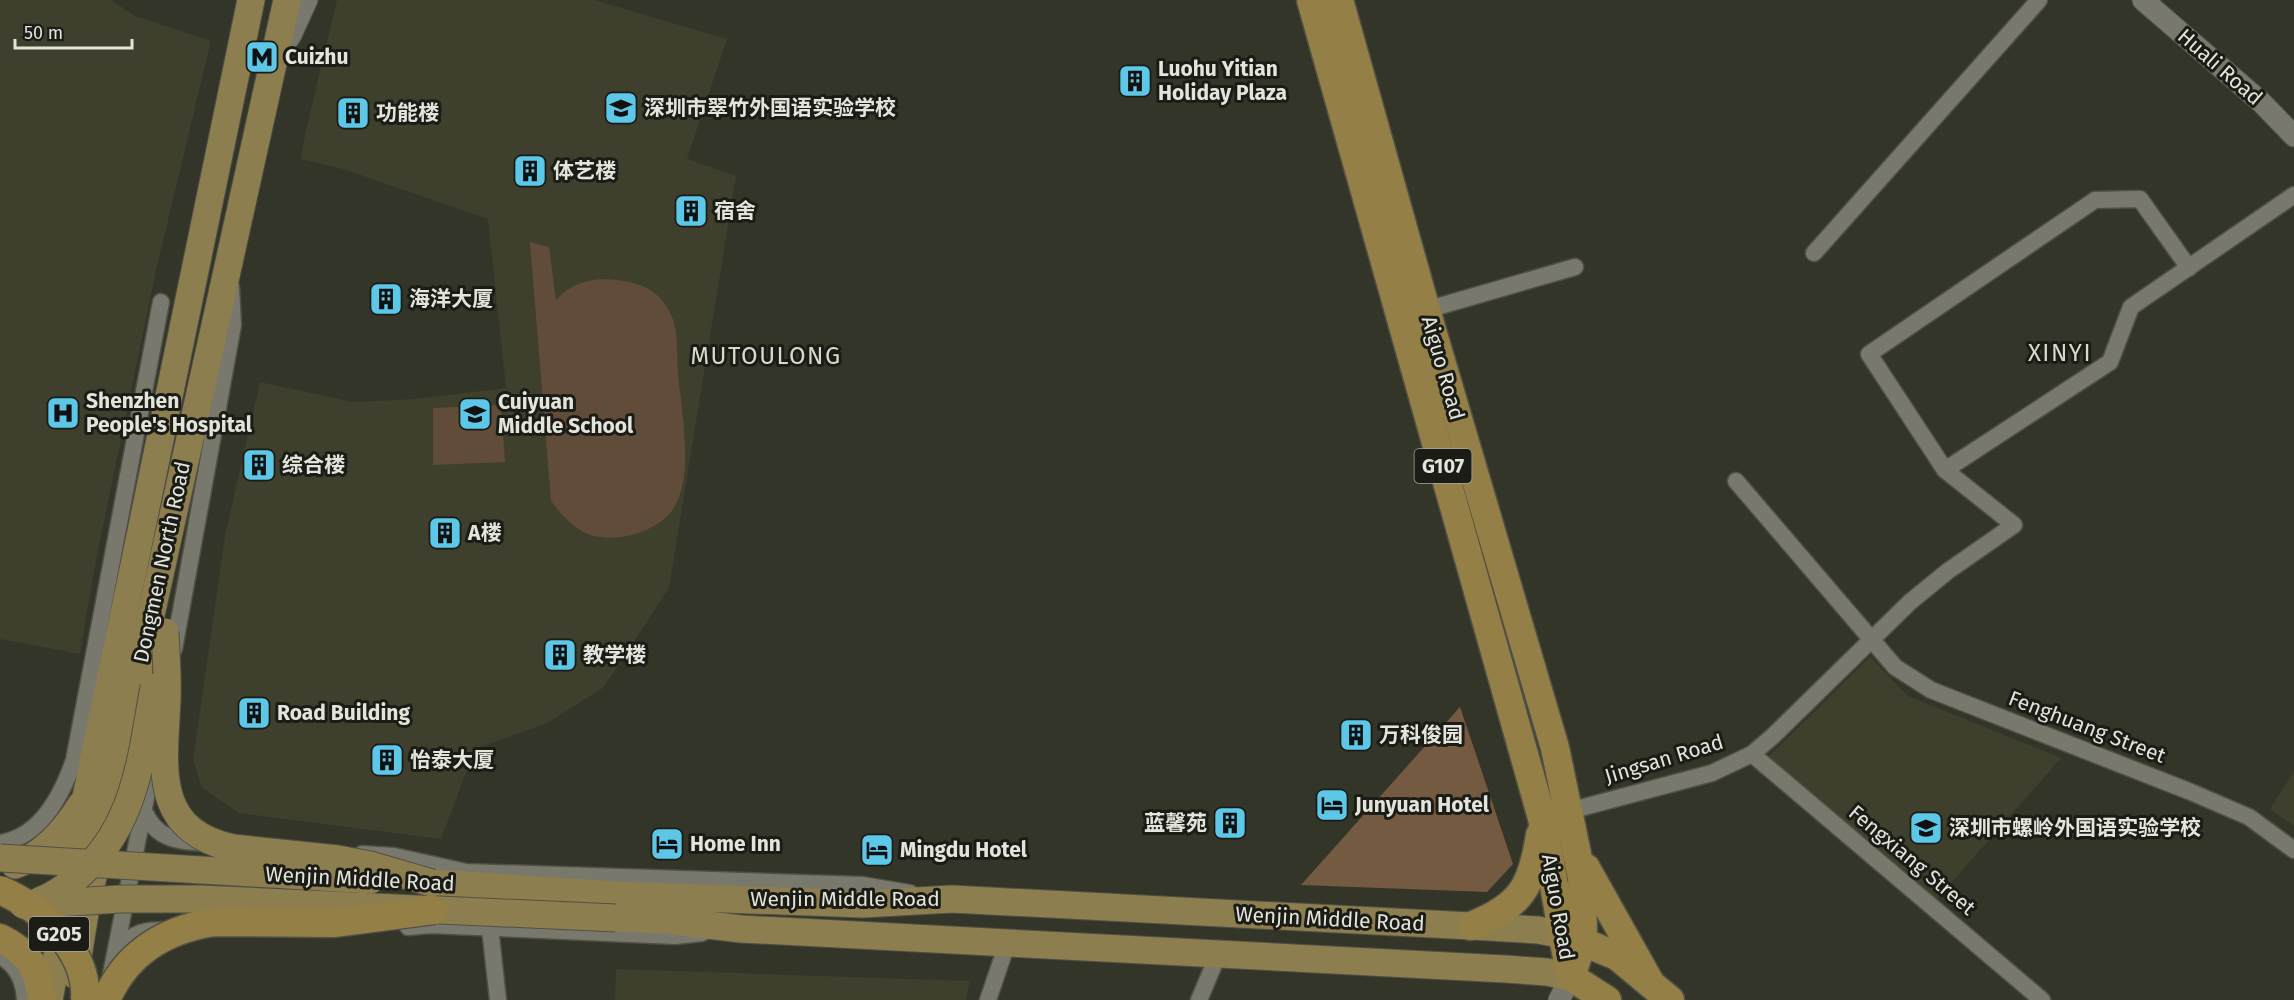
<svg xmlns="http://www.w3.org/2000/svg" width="2294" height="1000" font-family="'Fira Sans','Noto Sans SC',sans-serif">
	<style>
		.built { fill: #3e3f2c }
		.green { fill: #604c38 }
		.forest { fill: #735a41 }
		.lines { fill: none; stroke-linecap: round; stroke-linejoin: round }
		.minor-casing { stroke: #505046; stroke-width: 19 }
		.tertiary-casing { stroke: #505046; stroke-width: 23 }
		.primary-casing { stroke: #505046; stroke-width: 29 }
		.trunk-casing { stroke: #505046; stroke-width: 31 }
		.minor { stroke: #78796c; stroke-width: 16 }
		.tertiary { stroke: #78796c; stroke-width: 21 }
		.primary { stroke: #8d7e50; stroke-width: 27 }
		.trunk { stroke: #948046; stroke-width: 28 }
		.primary-bridge-casing { stroke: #505046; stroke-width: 29; stroke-linecap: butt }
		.trunk-bridge-casing { stroke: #505046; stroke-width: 31; stroke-linecap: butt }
		.primary-bridge { stroke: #8d7e50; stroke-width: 27 }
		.trunk-bridge { stroke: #948046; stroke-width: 28 }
		.labels { text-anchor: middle; stroke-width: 6; stroke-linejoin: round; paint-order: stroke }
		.shield { fill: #1b1c16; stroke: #a7a8a1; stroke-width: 1.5 }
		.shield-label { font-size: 20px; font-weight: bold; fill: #e3e4dc }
		.poi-label { font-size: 21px; font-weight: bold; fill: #e3e4dc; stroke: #1b1c16; text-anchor: start }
		.street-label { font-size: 21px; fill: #e3e4dc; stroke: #1b1c16 }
		.quarter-label { font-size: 24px; letter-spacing: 1.5px; fill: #d8d9ca; stroke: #1b1c16 }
	</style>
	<rect width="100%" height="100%" fill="#343529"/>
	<g class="built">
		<path d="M0 0H111L135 16 211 41 157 266 96 560 80 654 0 639Z"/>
		<path d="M337 0H594L727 39 687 159 736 176 669 588 603 688 547 723 475 749 441 839 239 813 202 788 193 760 225 536 260 382 353 402 415 399 506 388 488 219 343 169 301 159 306 130Z"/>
		<path d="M1870 657 1908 696 2061 758 1937 899 1769 756Z"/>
		<path d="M2294 771V826L2270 809Z"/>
		<path d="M616 969 970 981 966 1000H615Z"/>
	</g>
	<g class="green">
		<path d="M530 242 549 247 556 300C572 282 593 277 617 280 632 282 647 285 658 296 665 303 672 314 674 323 678 339 677 357 678 373 681 405 690 457 682 487 680 495 676 506 671 512 655 533 612 544 588 534 572 527 561 514 551 501Z"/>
		<path d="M501 405 505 462 433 465V408Z"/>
	</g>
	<path class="forest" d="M1460 707 1513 864 1487 892 1301 885Z"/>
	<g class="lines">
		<g class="minor-casing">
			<g id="minor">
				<path d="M1814 253 2039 0"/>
				<path d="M2189 268 2140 199 2095 200 1869 354 1945 470 2110 362 2131 307 2294 195"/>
				<path d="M1426 310 1575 267"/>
				<path d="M1736 481 1895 667 1931 690 2191 792 2249 817 2294 850"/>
				<path d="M174 649 233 325 231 287"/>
				<path d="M1752 754 2042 1000"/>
				<path d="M144 811C157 841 179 841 208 843"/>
				<path d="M1569 811 1712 773 1752 754 1773 736 1910 602 1948 571 2014 525 1945 470"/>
				<path d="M0 843C41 837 62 795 74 760L161 302"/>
				<path d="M362 854 394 856 466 872 862 885 910 893"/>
				<path d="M408 927 431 925 675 936 702 933"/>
				<path d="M490 928 498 1000"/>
				<path d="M117 950C135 931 144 930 169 930"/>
				<path d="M0 956C17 965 24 981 25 1000"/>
				<path d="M110 979 154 757"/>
				<path d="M988 1000 1007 944"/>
				<path d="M1199 1000 1218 955"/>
			</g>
		</g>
		<g class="tertiary-casing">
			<g id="tertiary">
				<path d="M2143 0 2261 102 2294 136"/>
				<path d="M281 50 291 35 307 0"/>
				<path d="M1559 1000 1571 977"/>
			</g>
		</g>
		<g class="primary-casing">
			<g id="primary">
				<path d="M15 865C44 855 65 830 81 805"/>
				<path d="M432 883 616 895 863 904 952 899 1471 926 1538 930 1564 935"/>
				<path d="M616 918 666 920 741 929 1505 969 1547 972 1571 977"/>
				<path d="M75 975 85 913 287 0"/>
				<path d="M49 1000 86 797 251 0"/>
			</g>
		</g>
		<g class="trunk-casing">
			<g id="trunk">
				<path d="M1311 0 1542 818 1569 969"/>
				<path d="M1339 0 1426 310 1555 748 1582 878 1583 940 1571 977"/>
				<path d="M1586 868 1651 984"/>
				<path d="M1471 926C1521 906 1532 887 1540 835"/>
				<path d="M1566 935 1617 956 1670 1000"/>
				<path d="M0 938C30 953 38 968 42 1000"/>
				<path d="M1571 977 1607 1000"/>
			</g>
		</g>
		<use href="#minor" class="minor"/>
		<use href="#tertiary" class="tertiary"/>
		<use href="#primary" class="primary"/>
		<use href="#trunk" class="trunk"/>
		<g class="primary-bridge-casing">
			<g id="primary-bridge">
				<path d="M165 632C166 655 168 677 167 700 164 766 151 830 233 848L338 859 370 865 432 883"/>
				<path d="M0 858 371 880"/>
				<path d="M39 901C58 894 74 881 88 867 137 818 142 752 154 687"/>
				<path d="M23 905 120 899H200L616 918"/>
			</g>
		</g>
		<g class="trunk-bridge-casing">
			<g id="trunk-bridge">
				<path d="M0 890C41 907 89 952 85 1000"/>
				<path d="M106 1000C126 953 164 930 214 922L334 923 434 910"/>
			</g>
		</g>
		<use href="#primary-bridge" class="primary-bridge"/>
		<use href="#trunk-bridge" class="trunk-bridge"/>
	</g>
	<defs>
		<g id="metro-square" transform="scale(1.725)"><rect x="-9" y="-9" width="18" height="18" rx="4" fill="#5dc7e8" stroke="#1b1c16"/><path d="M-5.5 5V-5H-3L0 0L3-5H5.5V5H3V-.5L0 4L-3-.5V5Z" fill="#111"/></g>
		<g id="building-square" transform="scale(1.725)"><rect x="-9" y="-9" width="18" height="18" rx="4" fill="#5dc7e8" stroke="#1b1c16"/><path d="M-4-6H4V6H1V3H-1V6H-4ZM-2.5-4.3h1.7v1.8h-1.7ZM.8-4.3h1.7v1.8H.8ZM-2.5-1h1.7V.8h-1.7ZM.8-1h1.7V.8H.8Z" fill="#111"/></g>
		<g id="school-square" transform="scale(1.725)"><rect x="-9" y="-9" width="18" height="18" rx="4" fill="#5dc7e8" stroke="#1b1c16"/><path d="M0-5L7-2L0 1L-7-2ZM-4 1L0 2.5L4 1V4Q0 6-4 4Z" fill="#111"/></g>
		<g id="hospital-square" transform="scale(1.725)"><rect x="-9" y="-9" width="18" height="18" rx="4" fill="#5dc7e8" stroke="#1b1c16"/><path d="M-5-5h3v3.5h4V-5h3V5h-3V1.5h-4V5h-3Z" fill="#111"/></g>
		<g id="hotel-square" transform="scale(1.725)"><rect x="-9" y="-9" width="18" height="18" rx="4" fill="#5dc7e8" stroke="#1b1c16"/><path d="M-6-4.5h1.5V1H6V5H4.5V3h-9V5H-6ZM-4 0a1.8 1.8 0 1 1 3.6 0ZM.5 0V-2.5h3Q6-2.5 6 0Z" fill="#111"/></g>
	</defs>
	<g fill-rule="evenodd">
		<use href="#metro-square" x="262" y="57"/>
		<use href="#building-square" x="1135" y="81"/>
		<use href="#school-square" x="621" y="108"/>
		<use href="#building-square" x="353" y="113"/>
		<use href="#building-square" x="530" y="171"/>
		<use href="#building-square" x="691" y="211"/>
		<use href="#building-square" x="386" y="299"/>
		<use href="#hospital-square" x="63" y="413"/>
		<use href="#school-square" x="475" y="414"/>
		<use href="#building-square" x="259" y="465"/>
		<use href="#building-square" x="445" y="533"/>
		<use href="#building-square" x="560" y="655"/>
		<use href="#building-square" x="254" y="713"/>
		<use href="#building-square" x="1356" y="735"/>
		<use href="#building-square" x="387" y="760"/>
		<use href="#hotel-square" x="1332" y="805"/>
		<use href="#building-square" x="1230" y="823"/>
		<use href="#school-square" x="1926" y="828"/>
		<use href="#hotel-square" x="667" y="844"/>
		<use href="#hotel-square" x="877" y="850"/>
	</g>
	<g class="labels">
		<g class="shield">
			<rect x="1414.5" y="449" width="57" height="34" rx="4.5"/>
			<rect x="29" y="917" width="60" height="34" rx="4.5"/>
		</g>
		<g class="shield-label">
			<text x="1443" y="473">G107</text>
			<text x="59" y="941">G205</text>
		</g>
		<g class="poi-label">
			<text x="285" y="64">Cuizhu</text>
			<text x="1158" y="76">Luohu Yitian<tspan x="1158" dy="24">Holiday Plaza</tspan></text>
			<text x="644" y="115">深圳市翠竹外国语实验学校</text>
			<text x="376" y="120">功能楼</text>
			<text x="553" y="178">体艺楼</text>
			<text x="714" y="218">宿舍</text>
			<text x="409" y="306">海洋大厦</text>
			<text x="86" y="408">Shenzhen<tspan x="86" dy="24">People's Hospital</tspan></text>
			<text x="498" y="409">Cuiyuan<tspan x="498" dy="24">Middle School</tspan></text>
			<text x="282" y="472">综合楼</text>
			<text x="468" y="540">A楼</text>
			<text x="583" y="662">教学楼</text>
			<text x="277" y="720">Road Building</text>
			<text x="1379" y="742">万科俊园</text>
			<text x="410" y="767">怡泰大厦</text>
			<text x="1355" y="812">Junyuan Hotel</text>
			<text x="1207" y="830" text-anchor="end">蓝馨苑</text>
			<text x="1949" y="835">深圳市螺岭外国语实验学校</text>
			<text x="690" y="851">Home Inn</text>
			<text x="900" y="857">Mingdu Hotel</text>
		</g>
		<g class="street-label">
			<text transform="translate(2220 67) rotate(41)" y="7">Huali Road</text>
			<text transform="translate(1443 368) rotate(74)" y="7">Aiguo Road</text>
			<text transform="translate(162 562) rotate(-78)" y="7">Dongmen North Road</text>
			<text transform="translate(2087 727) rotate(21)" y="7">Fenghuang Street</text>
			<text transform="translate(1664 759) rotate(-17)" y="7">Jingsan Road</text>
			<text transform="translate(1912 860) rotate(40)" y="7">Fengxiang Street</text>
			<text transform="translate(360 879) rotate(3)" y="7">Wenjin Middle Road</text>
			<text x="845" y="906">Wenjin Middle Road</text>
			<text transform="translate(1558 907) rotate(80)" y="7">Aiguo Road</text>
			<text transform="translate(1330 919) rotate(3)" y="7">Wenjin Middle Road</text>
		</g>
		<g class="quarter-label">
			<text x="2060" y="361">XINYI</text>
			<text x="766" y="364">MUTOULONG</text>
		</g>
	</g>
	<path d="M15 39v9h117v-9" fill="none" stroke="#e3e4dc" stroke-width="3"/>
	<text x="24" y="39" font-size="18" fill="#e3e4dc" stroke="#1b1c16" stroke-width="4.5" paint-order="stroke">50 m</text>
</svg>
